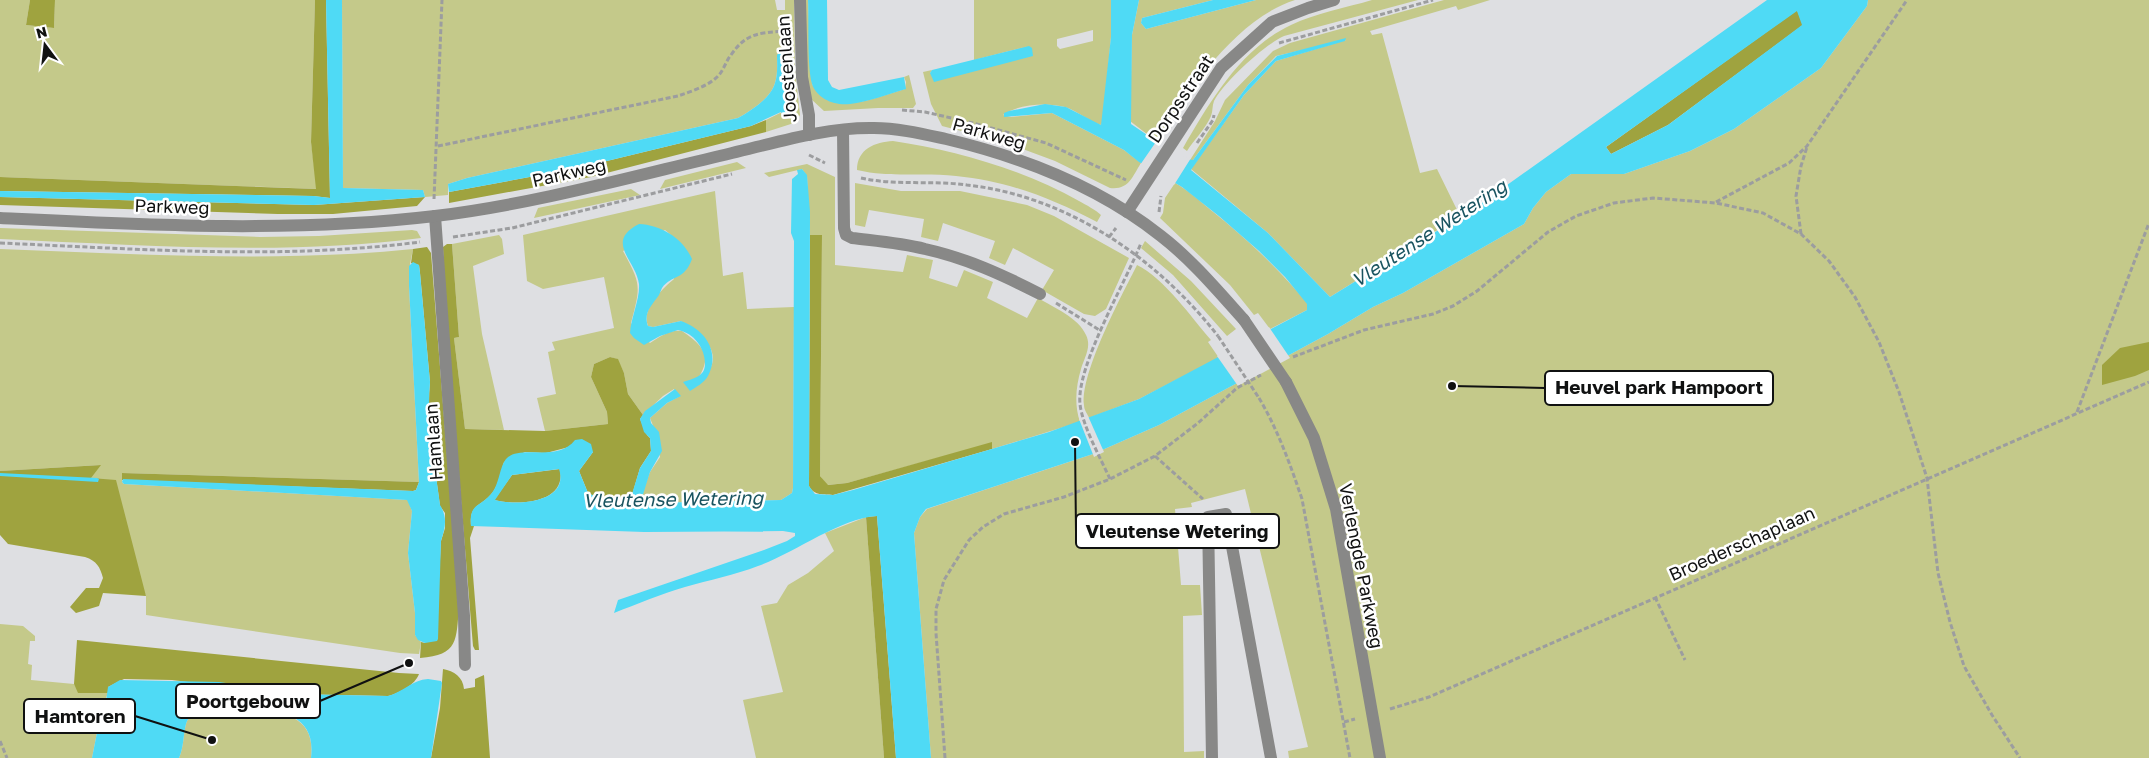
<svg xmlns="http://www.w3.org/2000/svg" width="2149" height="758" font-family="'Golos Text',sans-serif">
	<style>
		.green { fill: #c4c98a; fill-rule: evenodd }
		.forest { fill: #9fa33f }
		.water { fill: #4fdaf5; fill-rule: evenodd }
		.pier { fill: #dedfe2 }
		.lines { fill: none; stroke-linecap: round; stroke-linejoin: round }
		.path { stroke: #9c9d9f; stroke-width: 3; stroke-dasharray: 5 2.5; stroke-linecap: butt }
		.minor { stroke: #888887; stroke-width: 12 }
		.path-bridge { stroke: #9c9d9f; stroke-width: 3; stroke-dasharray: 5 2.5; stroke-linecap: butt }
		.minor-bridge { stroke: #888887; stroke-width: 12 }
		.labels { text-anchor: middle; stroke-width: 5; stroke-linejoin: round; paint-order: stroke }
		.street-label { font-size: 18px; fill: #101111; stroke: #fff }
		.water-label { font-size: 19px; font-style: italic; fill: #1a5460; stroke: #fff }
		.leader { fill: none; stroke: #101111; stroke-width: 2 }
		.callout-dot { fill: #101111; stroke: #fff; stroke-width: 2 }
		.callout { fill: #fff; stroke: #101111; stroke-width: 2 }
		.callout-label { font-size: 19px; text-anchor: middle; font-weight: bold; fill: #101111 }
	</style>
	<rect width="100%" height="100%" fill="#dedfe2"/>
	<g class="green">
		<path d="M0 0H30L26 25 54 28 55 0H315L311 142 317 189 0 177Z"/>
		<path d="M342 0H775L777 10H785V0H794L795 70 800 115 794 123 766 132V120L782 112 788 114 777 55C777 63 778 74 775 83 770 99 752 110 738 118L467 178 448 184V195L425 197 423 190 343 188Z"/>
		<path d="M804 0H808L812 84C831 119 876 97 905 89L906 82 904 77 909 75 916 104 913 108H878L824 111 810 98 808 90Z"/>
		<path d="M974 0H1111V37L1103 121 1101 125C1088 121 1078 111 1065 107 1047 102 1018 104 1003 115L1011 117 1052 113 1124 150 1141 163C1132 177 1129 190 1110 188L1055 161 1004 142 942 126 931 104 923 72 932 70 930 73 1029 46 974 60ZM1093 30V41L1060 49 1057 46V39Z"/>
		<path d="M1139 0H1213L1142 18 1141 23 1146 29 1256 0H1295C1234 20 1190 90 1156 141L1130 121 1132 35Z"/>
		<path d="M1372 0H1418L1284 36C1264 45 1224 82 1214 101 1212 106 1213 111 1211 116 1206 128 1194 140 1187 151L1183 148C1210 102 1240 49 1291 25 1316 13 1345 8 1372 0Z"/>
		<path d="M1444 0H1490L1458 10 1456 6 1370 31 1372 35 1382 33 1420 173 1437 169 1460 216 1330 297 1268 233 1191 169 1244 95 1276 61 1346 40 1276 56 1248 85 1193 160H1190L1215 121 1225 100 1273 51 1290 43Z"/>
		<path d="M1868 0H2149V758H1289L1288 751 1308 747 1245 489 1191 503 1192 507 1175 509 1181 585H1200L1202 615 1183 616 1184 752 1204 751V758H931L914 533 920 517 927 509 1093 454 1159 425 1328 334 1373 307 1403 293 1524 224 1533 208 1546 192 1571 174H1624L1690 151 1734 129 1821 68 1867 6Z"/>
		<path d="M893 141C954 150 1025 170 1079 201 1086 205 1096 210 1101 215L1097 222C1051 198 1008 181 956 176 923 172 891 178 857 170 857 149 875 142 893 141Z"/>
		<path d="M737 162 746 168 660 189 665 180Z"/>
		<path d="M807 164 835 177V265L903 272 907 255 933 260 929 278 957 287 964 270 993 282 987 298 1027 318 1038 298C1053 307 1079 318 1086 335 1092 347 1084 358 1081 369 1076 386 1074 404 1080 422L992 449V443L847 483 827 485 820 476 822 236 810 235 807 176 802 169 769 177 764 173Z"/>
		<path d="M855 183 901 191H960L1027 205 1054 216 1129 258 1106 309 1095 316 1084 314 1042 290 1054 270 1013 248 1005 265 989 258 995 241 943 223 938 241 921 237 924 219 869 210 865 227 855 225Z"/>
		<path d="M1175 183C1188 190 1200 201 1212 211 1247 239 1279 269 1308 304L1307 310 1270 329 1258 313 1254 315 1230 285 1160 218 1163 213 1165 198Z"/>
		<path d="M631 189 640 195 534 218 538 208Z"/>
		<path d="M715 191 723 276 743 272 747 309 794 307 793 488 792 493 781 500 647 503 641 501 640 499 650 472 660 457 654 428 650 418 667 403 680 396 674 389 663 396 643 415 628 394 624 373 617 359 610 357 594 364 591 377 607 412 608 424 545 431 537 398 556 394 548 352 555 350 552 342 614 328 604 277 543 289 527 281 523 235ZM665 230 671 235 674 279C662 289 641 309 648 326L653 327 681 321C695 332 720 345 711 367 707 375 696 384 690 391 710 362 713 352 682 331 670 329 659 337 650 343L631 323C641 286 641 284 623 251Z"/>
		<path d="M0 228 260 237 319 236 412 230 417 231 421 238C282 256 140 245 0 239Z"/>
		<path d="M499 235 502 239 504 254 473 266 482 334 504 430 465 429 454 338 459 337 452 244Z"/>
		<path d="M1145 241 1191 281 1236 329 1227 336 1173 275 1141 248Z"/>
		<path d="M0 249C138 254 276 263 413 249L410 264 409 286 419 482 122 473V482L124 484 408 500 412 511 408 553 415 613V635L421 642 419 654 400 653 146 615V596L90 478 100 465 0 471Z"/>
		<path d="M1137 265C1164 278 1191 317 1211 340L1208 342 1219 358 1139 399 1089 418C1087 413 1084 410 1084 405 1080 373 1122 295 1137 265Z"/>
		<path d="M866 517 884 758H756L743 700 783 692 761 606 777 603 788 585 808 573 834 551 825 533Z"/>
		<path d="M0 624 23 626 35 636V641H30L28 664 32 665 31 680 74 684 79 693H108L102 707 92 758H0Z"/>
		<path d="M245 705 252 706 254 709C286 712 316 718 311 758H179C184 747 183 735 186 724 192 704 227 709 242 710Z"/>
	</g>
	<g class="forest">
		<path d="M30 0H55L54 28 26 25Z"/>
		<path d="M315 0H326L330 198 313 196 0 191V177L316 189 311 142Z"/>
		<path d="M1797 10 1803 25 1668 125 1611 154 1606 147Z"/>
		<path d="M766 120V132L591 177 449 203V192L578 168 751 126Z"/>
		<path d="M0 197 314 205 425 197 417 206 333 214H278L0 205Z"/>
		<path d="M810 235H822L820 476 828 485 847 483 992 442V449L833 495C824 494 814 496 809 486Z"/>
		<path d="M447 244H452L459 337 454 338 465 429 545 431 608 424 607 412 591 377 594 364 610 357 618 359 624 373 628 394 643 415 640 419 647 435 650 438 651 451 640 468 632 495 623 502 605 501 588 493 579 471 593 452 569 447 546 453 525 452 504 462C501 472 499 483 493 492 482 507 469 503 471 526H474L470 538 479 650H475L473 646 446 316 443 247Z"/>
		<path d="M427 247 431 253 459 607C456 640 459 655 420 658L421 642 425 643 439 579 441 541 445 528V513L440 506C435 465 426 423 430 382L420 273 419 265 411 263 413 249Z"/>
		<path d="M2149 342V370L2135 376 2102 385V365L2120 348Z"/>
		<path d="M101 465 91 478 116 480 146 596 103 593 99 606 76 613 70 607 86 588H99L103 578C100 567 97 561 85 557L8 544 0 535V471Z"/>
		<path d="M560 469C567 504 517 506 494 500L512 475Z"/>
		<path d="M122 473 419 482 416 490 413 491 122 480V482Z"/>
		<path d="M877 516 896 758H884L866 517Z"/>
		<path d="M77 640 399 673 419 674C415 685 400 693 388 696L291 694 256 688 254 690 172 680 124 679 108 687V693H78L74 684Z"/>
		<path d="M443 669C454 671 463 677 464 689L475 687V679L484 675 490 758H431L440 708Z"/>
	</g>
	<g class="water">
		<path d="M326 0H342L343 188 423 190 425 197 314 205 0 197V191L314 196 330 198Z"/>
		<path d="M808 0H827L828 80 832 87 839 90 904 77 906 89C888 94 868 102 850 104 835 106 817 99 812 84 807 66 809 21 808 0Z"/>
		<path d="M1111 0H1139L1132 35 1131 124 1181 158 1193 160 1248 85 1277 56 1346 38 1345 41 1276 61 1244 95 1191 170 1268 233 1330 297 1479 205 1767 0H1868L1867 6 1821 68 1734 129 1690 151 1624 174H1571L1546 192 1533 208 1524 224 1403 293 1373 307 1328 334 1159 425 1093 454 926 509 920 517 914 533 931 758H896L877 516C838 519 795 553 758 566 735 575 709 580 685 587 661 594 637 604 614 613L618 600 764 550 787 541 795 536V533L783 531 644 532 471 526C469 503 479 508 491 494 500 484 499 466 507 458 522 444 557 463 575 440L582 439 591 444 593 452 579 471 588 493 605 501H623L632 494 640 468 651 451 650 438 644 432 640 419 645 411 675 389 681 396 667 403 650 418 651 423 659 432 662 451 650 472 641 501 647 503 781 500 792 493 793 488 794 241 791 233 792 179 798 174 797 170 802 169 807 175 810 212 809 486 815 494 833 495 853 490 1049 432 1139 399 1307 310V304L1285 277 1259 251 1220 217 1182 187 1139 162 1124 150 1052 113 1004 117V113L1009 111 1045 104 1066 107 1101 125 1111 37ZM1797 11 1802 25 1668 125 1611 154 1606 147ZM559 469C570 503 516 506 495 500L512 475Z"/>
		<path d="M1213 0H1256L1146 29 1141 23 1142 18Z"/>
		<path d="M1029 46 1032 48 1033 56 934 82 930 73 932 70Z"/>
		<path d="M781 51 787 53 790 109 787 111 788 114 783 116 781 112 751 126 578 168 449 192 448 184 467 178 738 118C752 110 770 99 775 83 778 74 777 63 777 55Z"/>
		<path d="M639 224C661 225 683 238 692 259 684 281 672 274 662 288 661 290 660 293 659 295 652 305 643 313 648 326L653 327 681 321C704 329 721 351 708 376 704 383 696 387 690 391L683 382C689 380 697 378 701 374 704 372 705 367 705 364 705 348 694 333 678 330L660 336 644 345 634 338 630 333C631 317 640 299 639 284 636 260 604 242 639 224Z"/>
		<path d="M413 262 419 265 420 273 430 382C426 423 435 465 440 505 448 518 445 528 441 541L438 639 437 641 425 643 418 640 415 635V613L408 553 412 511 407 500 124 484 122 482 123 479 413 491 416 490 419 482 409 286V266Z"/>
		<path d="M0 473 97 478 99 479 98 482 0 476Z"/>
		<path d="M428 679 441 681 442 683 431 758H311C316 717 286 712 254 709L252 706 246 705 243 710C227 709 192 703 186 724 183 735 184 747 179 758H92L102 707 106 701 108 687 120 680 219 682 247 686 248 689 254 690 255 688 291 694 388 696C403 692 412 680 428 679Z"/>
	</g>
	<g class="pier">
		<path d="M1158 139 1182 156 1191 158 1174 185 1140 165Z"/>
		<path d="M1269 327 1290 358 1238 386 1217 356Z"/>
		<path d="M1088 416 1104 452 1094 457 1079 419Z"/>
	</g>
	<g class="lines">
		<g class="path">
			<path d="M1279 43 1433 0"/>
			<path d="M902 110 925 112 973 123 1046 143 1126 180"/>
			<path d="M1197 143 1213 120 1214 115"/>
			<path d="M438 146 678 96C692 91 709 86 719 75 724 69 726 61 731 55 746 33 759 33 784 31"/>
			<path d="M809 155 825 163"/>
			<path d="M861 178C896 186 932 180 967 185 1067 196 1157 258 1218 336"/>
			<path d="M434 199 442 0"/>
			<path d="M1716 202 1789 163 1807 146 1907 0"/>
			<path d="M1159 212 1161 196"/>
			<path d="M1801 234 1796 196 1801 166 1807 147"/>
			<path d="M453 237 512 228 732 174"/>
			<path d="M1109 237 1116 228"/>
			<path d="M0 243C140 249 281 260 420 242"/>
			<path d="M1056 303 1101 331"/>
			<path d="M1293 357 1364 330 1433 314 1453 306 1477 291 1548 232 1576 216 1614 203 1653 198 1716 203 1763 213 1801 234 1829 261 1855 297 1879 342 1899 392 1927 478 1938 573 1950 622 1964 666 1992 715 2020 758"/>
			<path d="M1259 398C1278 430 1290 464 1302 499L1350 758"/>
			<path d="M2077 412 2149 223"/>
			<path d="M1155 456 1203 499"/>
			<path d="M1110 479C1101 459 1082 425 1080 404 1076 366 1126 282 1141 243"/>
			<path d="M1655 597 1685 660"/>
			<path d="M1390 709 1429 697 2149 382"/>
			<path d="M1344 722 1355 719"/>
			<path d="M0 741 7 758"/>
			<path d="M945 758 936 633V609L944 580 969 540 983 527 1004 514 1064 497 1110 479 1155 456 1198 423 1237 388 1261 375"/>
		</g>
		<g class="minor">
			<path d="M800 0 802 77 809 115V135"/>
			<path d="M843 130 844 228 846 235 852 238C876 241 901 243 925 249 966 258 1003 275 1040 294"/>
			<path d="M1127 212 1221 68 1272 22 1308 8 1334 0"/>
			<path d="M435 216 464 616 465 665"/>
			<path d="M0 218C145 225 291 233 435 216 535 204 634 176 732 153 778 142 827 127 874 128 898 128 923 134 946 139 1022 157 1099 187 1161 236 1192 260 1218 291 1244 320"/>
			<path d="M1286 382 1314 438 1336 509 1380 758"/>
			<path d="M1212 758 1208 517 1226 514 1271 758"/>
		</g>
		<path class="path-bridge" d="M1218 336 1259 398"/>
		<path class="minor-bridge" d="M1244 320 1286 382"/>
	</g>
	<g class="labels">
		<g class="street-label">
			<text transform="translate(787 69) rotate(-94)" y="6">Joostenlaan</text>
			<text transform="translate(1181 99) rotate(-56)" y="6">Dorpsstraat</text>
			<text transform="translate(989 134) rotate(16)" y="6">Parkweg</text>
			<text transform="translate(569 173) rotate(-13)" y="6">Parkweg</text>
			<text transform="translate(172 207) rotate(2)" y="6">Parkweg</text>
			<text transform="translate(434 442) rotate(-94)" y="6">Hamlaan</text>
			<text transform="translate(1742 544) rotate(-24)" y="6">Broederschaplaan</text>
			<text transform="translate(1361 566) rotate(79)" y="6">Verlengde Parkweg</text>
		</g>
		<g class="water-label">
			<text transform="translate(1429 233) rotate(-33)" y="7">Vleutense Wetering</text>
			<text transform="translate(673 499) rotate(-1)" y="7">Vleutense Wetering</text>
		</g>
	</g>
	<path class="leader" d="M1452 386L1545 388M1075 442L1076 531M409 663L320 701M212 740L135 716"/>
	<g class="callout-dot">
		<circle cx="1452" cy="386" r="5"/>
		<circle cx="1075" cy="442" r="5"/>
		<circle cx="409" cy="663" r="5"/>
		<circle cx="212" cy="740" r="5"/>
	</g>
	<g class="callout">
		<rect x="1545" y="371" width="228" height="34" rx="5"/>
		<rect x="1076" y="514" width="203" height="34" rx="5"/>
		<rect x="176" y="684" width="144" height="34" rx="5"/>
		<rect x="24" y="699" width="111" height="34" rx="5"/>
	</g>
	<g class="callout-label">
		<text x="1659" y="394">Heuvel park Hampoort</text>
		<text x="1177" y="538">Vleutense Wetering</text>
		<text x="248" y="708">Poortgebouw</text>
		<text x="80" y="723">Hamtoren</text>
	</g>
	<g transform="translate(45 45) rotate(345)" stroke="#ffffff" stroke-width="4" paint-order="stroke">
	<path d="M0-4L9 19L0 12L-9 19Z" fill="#101111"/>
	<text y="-8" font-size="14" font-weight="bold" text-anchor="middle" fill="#101111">N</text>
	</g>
</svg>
